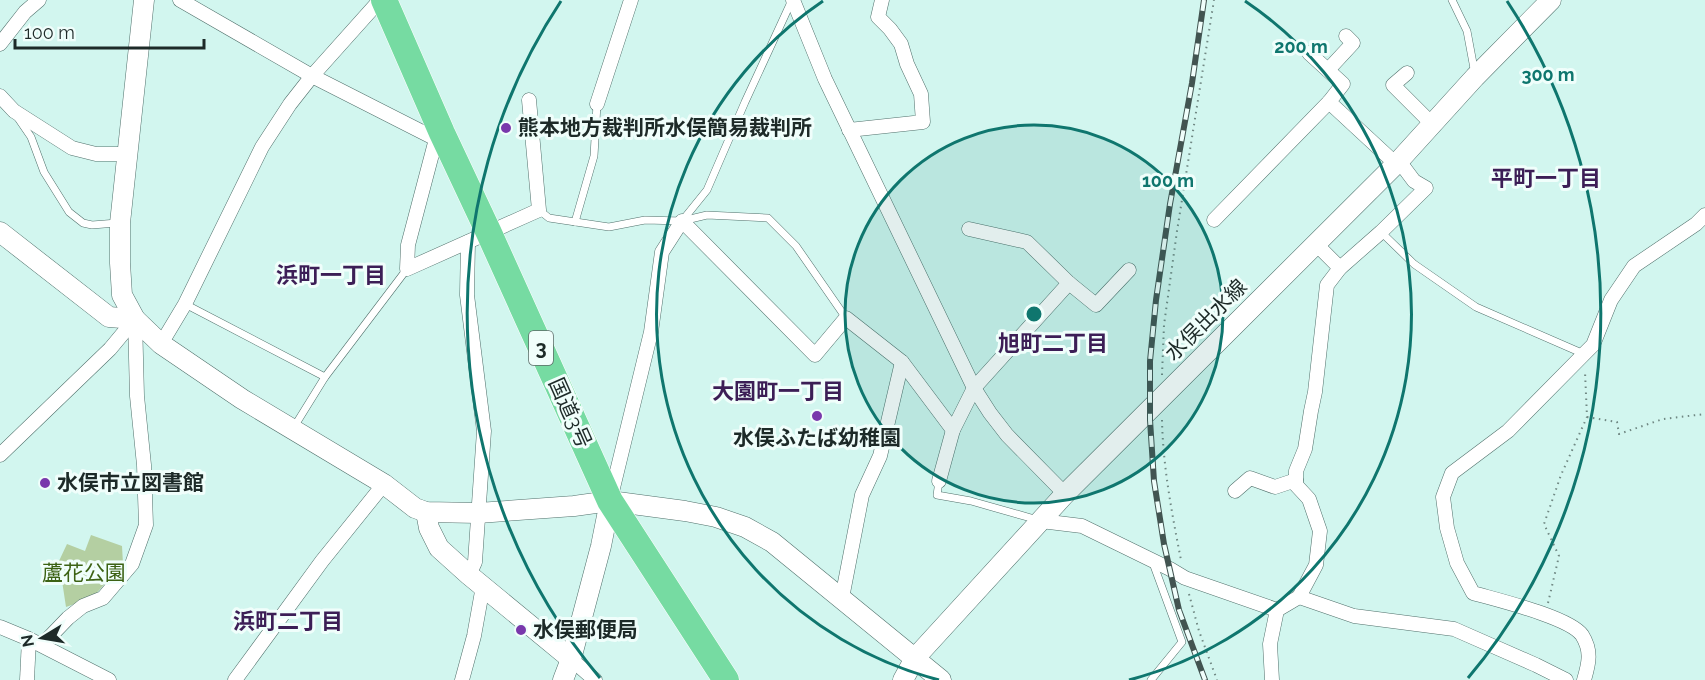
<svg xmlns="http://www.w3.org/2000/svg" width="1705" height="680" font-family="Raleway,'Noto Sans JP',sans-serif">
	<style>
		.green { fill: #b4cfa2 }
		.lines { fill: none; stroke-linecap: round; stroke-linejoin: round }
		.lane-casing { stroke: #50706b; stroke-width: 8 }
		.street-casing { stroke: #50706b; stroke-width: 15 }
		.secondary-casing { stroke: #50706b; stroke-width: 21 }
		.highway-casing { stroke: #fff; stroke-width: 27 }
		.path { stroke: #708883; stroke-width: 2; stroke-dasharray: 1.5 4.5; stroke-linecap: butt }
		.lane { stroke: #fff; stroke-width: 7 }
		.street { stroke: #fff; stroke-width: 14 }
		.secondary { stroke: #fff; stroke-width: 20 }
		.highway { stroke: #76dba2; stroke-width: 26 }
		.rail-casing { stroke: #425451; stroke-width: 6 }
		.rail { stroke: #f0fefb; stroke-width: 4; stroke-dasharray: 11; stroke-linecap: butt }
		.ring { fill: none; stroke: #0f766e; stroke-width: 3 }
		.poi-dot { fill: #7938ac; stroke: #f0fefb; stroke-width: 2 }
		.labels { text-anchor: middle; stroke-width: 6; stroke-linejoin: round; paint-order: stroke }
		.shield { fill: #f0fefb; stroke: #5c6a67; stroke-width: 1.5 }
		.shield-label { font-size: 20px; font-weight: bold; fill: #1d2a28 }
		.poi-label { font-size: 21px; font-weight: bold; fill: #1d2a28; stroke: #f0fefb; text-anchor: start }
		.street-label { font-size: 21px; fill: #1d2a28; stroke: #f0fefb }
		.park-label { font-size: 21px; fill: #3c6214; stroke: #f0fefb }
		.neighbourhood-label { font-size: 22px; font-weight: bold; fill: #3c1e56; stroke: #f0fefb }
		.centre { fill: #0f766e; stroke: #f0fefb; stroke-width: 3 }
		.ring-label { font-size: 18px; text-anchor: middle; font-weight: bold; fill: #0f766e; stroke: #f0fefb; stroke-width: 6; stroke-linejoin: round; paint-order: stroke }
	</style>
	<rect width="100%" height="100%" fill="#d2f6ef"/>
	<path class="green" d="M91 535 122 546 123 564 92 598 66 607 59 561 67 544 85 551Z"/>
	<g class="lines">
		<g class="lane-casing">
			<g id="lane">
				<path d="M1452 0 1467 31 1475 74"/>
				<path d="M18 118 31 137 44 172 69 212 83 223 92 225 117 223"/>
				<path d="M539 210 549 218 609 227 645 220 682 221 707 215 768 218 796 246 846 318"/>
				<path d="M682 221 707 190 745 102 792 0"/>
				<path d="M575 222 594 156 597 104"/>
				<path d="M1381 232 1414 264 1476 307 1584 354"/>
				<path d="M185 304 325 377"/>
				<path d="M294 427 325 377 407 269"/>
				<path d="M939 481 937 495 971 501 1038 520"/>
				<path d="M1151 680 1182 642 1153 563"/>
			</g>
		</g>
		<g class="street-casing">
			<g id="street">
				<path d="M180 0 312 76 436 139"/>
				<path d="M793 0 825 79 974 388 990 413 1007 435 1065 494"/>
				<path d="M0 44 25 12 39 0"/>
				<path d="M1309 53 1343 84 1329 102 1396 164"/>
				<path d="M1328 70 1353 43 1346 36"/>
				<path d="M1407 73 1393 85 1432 124"/>
				<path d="M0 96 14 111 72 148 96 154H127"/>
				<path d="M597 104 631 0"/>
				<path d="M849 130 923 122 921 94 907 64 901 44 890 29 878 17 882 0"/>
				<path d="M442 133 436 139 408 245 407 269 539 210 529 100"/>
				<path d="M1214 220 1329 102"/>
				<path d="M969 229 1027 242 1069 283"/>
				<path d="M468 242 467 295 484 431 475 562 469 575"/>
				<path d="M1316 244 1340 268"/>
				<path d="M161 344 185 304 262 147 290 104 312 76 380 0"/>
				<path d="M0 455 110 349 135 319"/>
				<path d="M939 481 953 430"/>
				<path d="M1235 491 1250 478 1275 487 1296 480"/>
				<path d="M611 496 651 332 662 252 682 221 815 355 846 318 902 362 953 430 974 388 1069 283 1096 305 1129 270"/>
				<path d="M1041 521 1082 526 1170 569 1185 578 1277 610 1299 597 1316 565 1320 531 1309 499 1296 485V471L1305 449 1311 411 1315 392 1327 285 1340 268 1381 232 1426 188 1414 181 1399 161"/>
				<path d="M1299 597 1354 616 1454 629 1536 665 1566 680"/>
				<path d="M842 598 862 495 880 456 902 362"/>
				<path d="M0 627 29 639 109 680"/>
				<path d="M42 645 68 618 83 606 103 598 132 564 146 525 144 465 137 396 135 319"/>
				<path d="M571 659 595 680"/>
				<path d="M27 680 29 639"/>
				<path d="M235 680 322 561 384 484"/>
				<path d="M462 680 474 636 483 586"/>
				<path d="M1272 680 1270 644 1277 610"/>
				<path d="M1584 680C1589 663 1592 651 1582 635 1569 617 1497 600 1473 593L1457 563 1447 528 1443 497 1452 473 1508 431 1584 354 1593 345 1611 300 1634 266 1696 224 1705 215"/>
			</g>
		</g>
		<g class="secondary-casing">
			<g id="secondary">
				<path d="M144 0 120 223V263L122 295 135 319 161 344 242 399 384 484 415 508 426 512 478 513 574 506 610 501 685 511 716 517 745 527 772 542 941 680"/>
				<path d="M0 232 109 317 135 319"/>
				<path d="M426 512 429 528 439 548 469 575 571 659"/>
				<path d="M563 680 571 659 601 546 610 501"/>
				<path d="M903 680 915 658 1065 494 1396 164 1475 77 1551 0"/>
			</g>
		</g>
		<g class="highway-casing">
			<path id="highway" d="M384 0 442 133 489 233 610 501 726 680"/>
		</g>
		<g class="path">
			<path d="M1162 375 1164 325 1177 231 1214 0"/>
			<path d="M1587 417 1617 422 1619 434 1663 419 1705 414"/>
			<path d="M1162 420C1163 467 1172 514 1181 560"/>
			<path d="M1189 594 1199 631 1217 680"/>
			<path d="M1548 603 1559 556 1544 524 1561 475 1587 417 1585 372"/>
		</g>
		<use href="#lane" class="lane"/>
		<use href="#street" class="street"/>
		<use href="#secondary" class="secondary"/>
		<use href="#highway" class="highway"/>
		<g class="rail-casing">
			<path id="rail" d="M1204 0 1192 83 1170 204 1156 300 1150 361V420L1154 481 1164 544 1179 610 1205 680"/>
		</g>
		<use href="#rail" class="rail"/>
	</g>
	<circle cx="1034" cy="314" r="189" fill="#0f766e" fill-opacity=".12"/>
	<g class="ring">
		<circle cx="1034" cy="314" r="189"/>
		<path d="M939 680A378 378 0 0 1 823 1M1245 1A378 378 0 0 1 1129 680"/>
		<path d="M600 678A567 567 0 0 1 561 1M1507 1A567 567 0 0 1 1468 678"/>
	</g>
	<g class="poi-dot">
		<circle cx="506" cy="128" r="6"/>
		<circle cx="817" cy="416" r="6"/>
		<circle cx="45" cy="483" r="6"/>
		<circle cx="521" cy="630" r="6"/>
	</g>
	<g class="labels">
		<rect class="shield" x="529" y="331" width="24" height="34" rx="4.5"/>
		<g class="shield-label">
			<text x="541" y="355">3</text>
		</g>
		<g class="poi-label">
			<text x="518" y="135">熊本地方裁判所水俣簡易裁判所</text>
			<text x="817" y="445" text-anchor="middle">水俣ふたば幼稚園</text>
			<text x="57" y="490">水俣市立図書館</text>
			<text x="533" y="637">水俣郵便局</text>
		</g>
		<g class="street-label">
			<text transform="translate(1206 320) rotate(-45)" y="7">水俣出水線</text>
			<text transform="translate(570 413) rotate(66)" y="7">国道3号</text>
		</g>
		<g class="park-label">
			<text x="84" y="580">蘆花公園</text>
		</g>
		<g class="neighbourhood-label">
			<text x="1546" y="186">平町一丁目</text>
			<text x="331" y="283">浜町一丁目</text>
			<text x="1053" y="351">旭町二丁目</text>
			<text x="778" y="399">大園町一丁目</text>
			<text x="288" y="629">浜町二丁目</text>
		</g>
	</g>
	<circle cx="1034" cy="314" r="9" class="centre"/>
	<g class="ring-label">
		<text x="1301" y="53">200 m</text>
		<text x="1548" y="81">300 m</text>
		<text x="1168" y="187">100 m</text>
	</g>
	<g transform="translate(42 638) rotate(259)" stroke="#f0fefb" stroke-width="4.5" paint-order="stroke">
	<path d="M0-4.5L10 22L0 15L-10 22Z" fill="#1d2a28"/>
	<text y="-9" font-size="16" font-weight="bold" text-anchor="middle" fill="#1d2a28">N</text>
	</g>
	<path d="M15 39v9h189v-9" fill="none" stroke="#1d2a28" stroke-width="3"/>
	<text x="24" y="39" font-size="18" fill="#1d2a28" stroke="#f0fefb" stroke-width="4.5" paint-order="stroke">100 m</text>
</svg>
